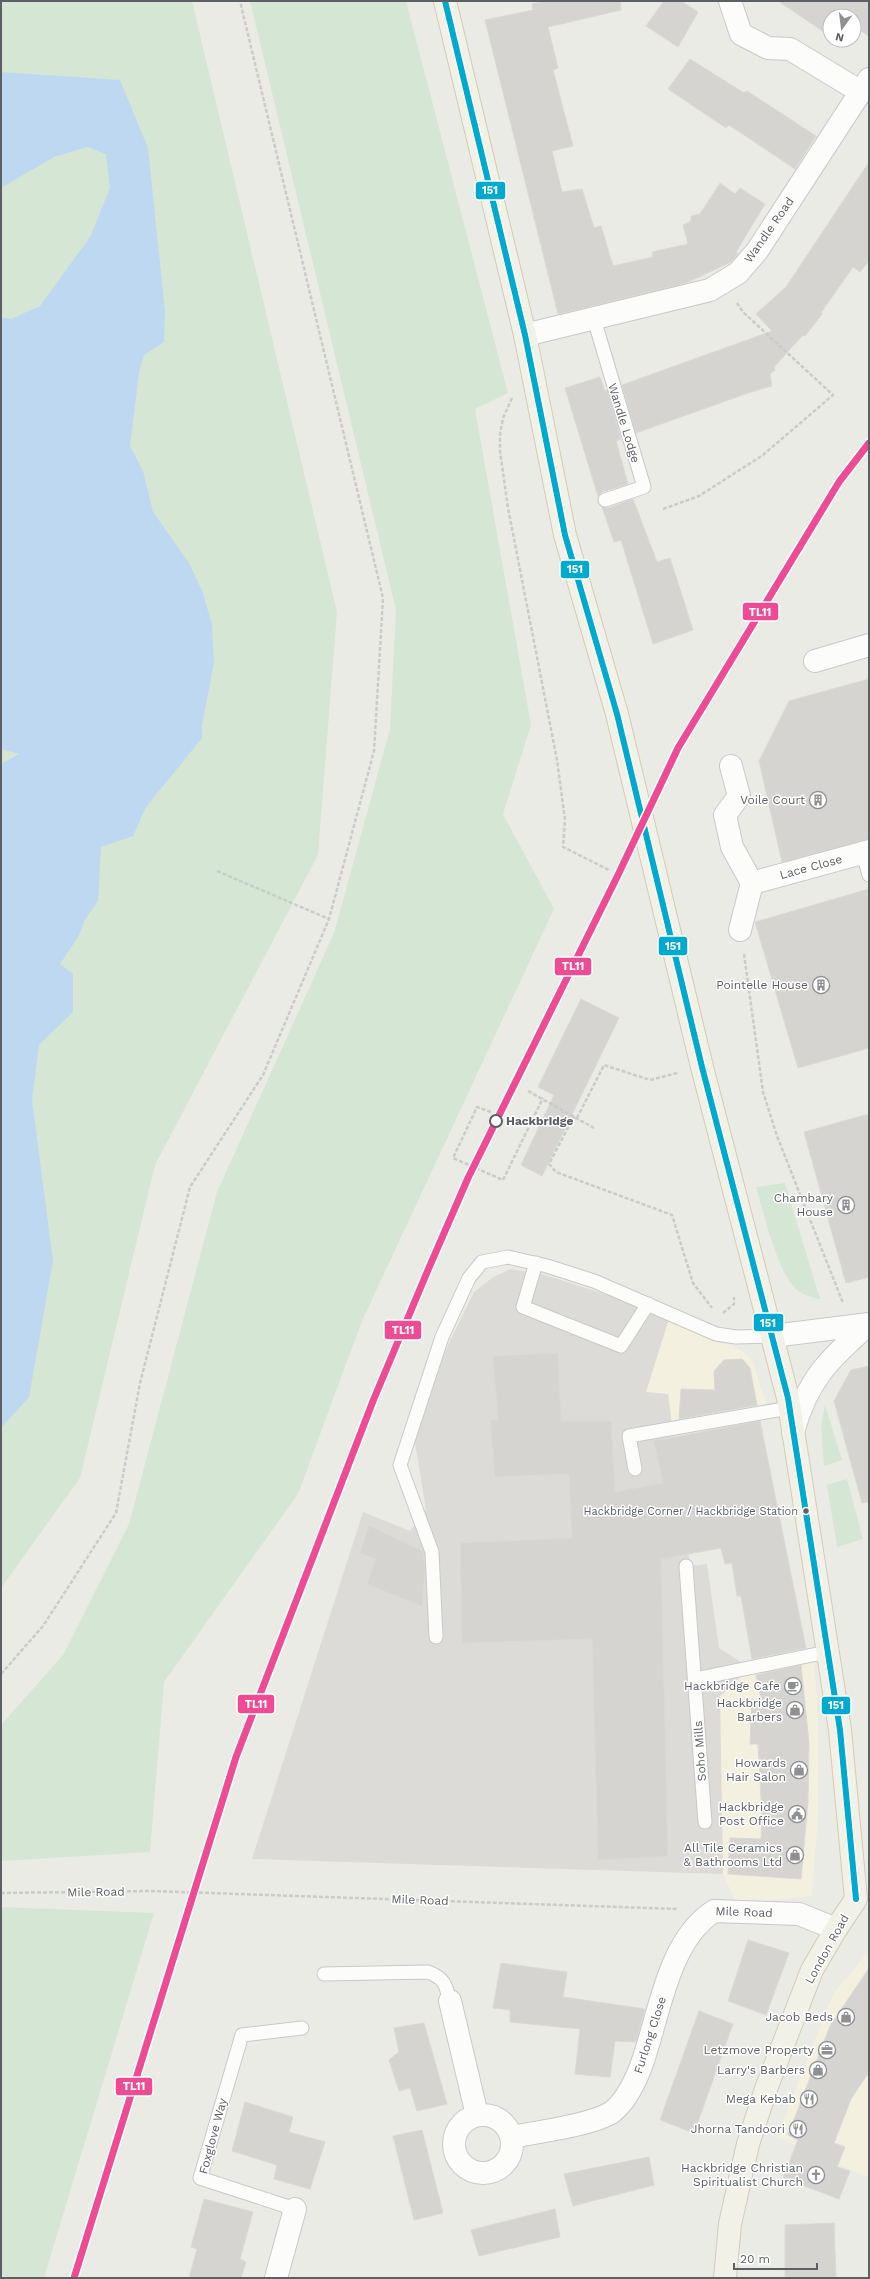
<svg xmlns="http://www.w3.org/2000/svg" width="870" height="2279" font-family="'Work Sans',sans-serif">
	<style>
		.commercial { fill: #f3f0e0 }
		.industrial { fill: #dcdbd7 }
		.green { fill: #d5e6d4 }
		.water { fill: #bed8f2 }
		.building { fill: #d5d4d1; stroke: #dad9d6 }
		.lines { fill: none; stroke-linecap: round; stroke-linejoin: round }
		.service-casing { stroke: #c8c9c8; stroke-width: 15 }
		.minor-casing { stroke: #c8c9c8; stroke-width: 24 }
		.primary-casing { stroke: #d0ccb6; stroke-width: 24 }
		.path { stroke: #c8ccca; stroke-width: 2.5; stroke-dasharray: 4 2; stroke-linecap: butt }
		.service { stroke: #fcfcfb; stroke-width: 13 }
		.minor { stroke: #fcfcfb; stroke-width: 22 }
		.primary { stroke: #f2f1e8; stroke-width: 22 }
		.bus-1-casing { stroke: #fff; stroke-width: 9 }
		.bus-1 { stroke: #00a9ce; stroke-width: 6 }
		.rail-1-casing { stroke: #fff; stroke-width: 10 }
		.rail-1 { stroke: #ee4b95; stroke-width: 7 }
		.stop-dot { fill: #fff; stroke: #5c5f63; stroke-width: 2 }
		.bus-dot { fill: #5c5f63; stroke: #fff; stroke-width: 1.5 }
		.labels { text-anchor: middle; stroke-width: 3; stroke-linejoin: round; paint-order: stroke }
		.bus-label { font-size: 11px; fill: #5c5f63; stroke: #fff; text-anchor: end }
		.street-label { font-size: 12px; fill: #5c5f63; stroke: #fff }
		.poi-label { font-size: 12px; fill: #5c5f63; stroke: #fff; text-anchor: end }
		.stop-label { font-size: 12px; font-weight: bold; fill: #5c5f63; stroke: #fff; text-anchor: start }
		.line-badge { stroke: #fff; stroke-width: 1.5 }
		.badge-label { font-size: 11px; text-anchor: middle; font-weight: bold; fill: #fff }
	</style>
	<rect width="100%" height="100%" fill="#ebebe6"/>
	<g class="commercial">
		<path d="M669 1319 709 1339 737 1348 747 1355 753 1362 768 1410 672 1425 645 1392Z"/>
		<path d="M814 1659 818 1718V1817L812 1896 737 1904 723 1874 720 1696 745 1673Z"/>
		<path d="M869 1951V2178L777 2137 833 1994Z"/>
	</g>
	<path class="industrial" d="M510 1269 542 1274 635 1304 669 1319 646 1392 668 1394 690 1566 707 1564 719 1648 744 1664 745 1673 720 1696 723 1874 252 1859 363 1512 410 1531 426 1510 413 1430 450 1341 474 1292 492 1278Z"/>
	<g class="green">
		<path d="M1 1H192L337 612 318 855 155 1165 80 1478 1 1588Z"/>
		<path d="M250 1H406L508 393 475 409 531 725 503 814 554 909 362 1321 298 1494 164 1682 150 1852 1 1861V1725L63 1655 129 1524 217 1192 334 933 390 729 396 610Z"/>
		<path d="M785 1183 820 1299C812 1298 804 1295 797 1290 777 1273 764 1213 756 1187Z"/>
		<path d="M825 1405 842 1460 824 1466 821 1426Z"/>
		<path d="M847 1479 863 1539 837 1547 827 1485Z"/>
		<path d="M1 1907 154 1913 44 2278H1Z"/>
	</g>
	<path class="water" d="M1 72 120 80 148 148 165 311 164 342 144 355 139 373 130 446 143 471 153 512 189 563 203 593 212 625 214 663 202 725V738L146 807 133 836 101 847 98 901 86 918 78 937 60 964 73 974V1012L39 1045 32 1100 53 1261 29 1397 1 1428V764L19 754 1 749V317L11 319 40 306 90 237 110 188 106 154 87 147 54 157 1 188Z"/>
	<g class="building">
		<path d="M545 1H620L621 10 548 27 558 68 553 70 573 146 552 151 562 192 582 189 594 228 601 226 613 266 653 257 652 252 688 244 683 225 691 221V216L700 214 720 183 735 194 740 188 765 204 736 252 738 254 731 262 686 283 558 314 485 20 533 10 532 4Z"/>
		<path d="M664 1H681L698 12 678 47 646 26Z"/>
		<path d="M778 1H869V36L854 27V16H834L830 13V36Z"/>
		<path d="M690 59 744 93 747 91 816 136 795 169 729 125 726 128 668 89Z"/>
		<path d="M869 162V261L860 272 853 267 820 314 823 313 805 336 803 335 774 367 775 370 770 374 772 386 748 393 636 433 622 385 772 331 756 314 786 287Z"/>
		<path d="M600 377 605 391 607 390 621 439 616 441 628 484 602 492 598 496 565 388Z"/>
		<path d="M633 499 657 562 670 558 693 630 653 644 621 540 614 542 602 507 608 508Z"/>
		<path d="M869 679V839L782 862 759 761 789 701Z"/>
		<path d="M869 889V1048L798 1068 755 922Z"/>
		<path d="M581 999 619 1018 542 1176 521 1165 554 1095 538 1087Z"/>
		<path d="M869 1114V1277L846 1283 804 1132Z"/>
		<path d="M558 1353 561 1421H611L615 1492 663 1483 654 1441 760 1421 806 1648 752 1659 741 1596H737L732 1563 725 1564 721 1548 661 1559 668 1856 598 1860 592 1639 462 1643 460 1543 572 1538 569 1474 495 1477 490 1420H498L493 1356Z"/>
		<path d="M742 1359 750 1368 757 1405 679 1419 681 1389 715 1390 714 1371 724 1360Z"/>
		<path d="M869 1366V1502L862 1503 834 1401 851 1370Z"/>
		<path d="M369 1526 423 1551 425 1570 422 1606 367 1584 376 1559 360 1553Z"/>
		<path d="M801 1665 809 1743 808 1801 801 1879 728 1874 730 1838 761 1839 762 1815 758 1744H750L752 1700 761 1699 756 1675Z"/>
		<path d="M748 1940 789 1953 766 2015 728 2001Z"/>
		<path d="M501 1963 567 1972 563 1997 645 2009 636 2042 615 2041 610 2077 575 2074 580 2029 510 2022V2010L493 2008Z"/>
		<path d="M869 1968V2072L851 2099 834 2143 845 2147 837 2167 850 2171 839 2199 783 2178 798 2140 788 2135 830 2026Z"/>
		<path d="M699 2011 733 2024 694 2133 660 2120Z"/>
		<path d="M424 2023 447 2104 417 2111 410 2088 399 2091 389 2060 399 2052 394 2028Z"/>
		<path d="M245 2102 293 2117 289 2132 325 2142 310 2189 274 2179 277 2165 232 2151Z"/>
		<path d="M422 2130 443 2213 414 2220 393 2136Z"/>
		<path d="M649 2157 654 2185 573 2206 564 2174Z"/>
		<path d="M204 2199 253 2212 240 2259 246 2262 241 2278H189L197 2249 191 2247Z"/>
		<path d="M555 2209 560 2237 479 2256 471 2230Z"/>
		<path d="M834 2223 836 2278H785V2225Z"/>
	</g>
	<g class="lines">
		<g class="service-casing">
			<g id="service">
				<path d="M594 319 644 487 605 500"/>
				<path d="M863 853 869 875"/>
				<path d="M536 1263 523 1307 621 1346 648 1304"/>
				<path d="M635 1469 629 1436 789 1408"/>
				<path d="M686 1566 705 1822"/>
				<path d="M436 1637 432 1552 400 1465 442 1337 469 1278 482 1262 508 1257 547 1266 594 1281 716 1334 736 1337 773 1336"/>
				<path d="M695 1679 827 1652"/>
				<path d="M324 1974 428 1972C444 1978 446 1985 450 2001"/>
				<path d="M295 2209 200 2178 242 2035 302 2028"/>
			</g>
		</g>
		<g class="minor-casing">
			<g id="minor">
				<path d="M730 1 741 34 768 48 790 49 861 92"/>
				<path d="M525 335 710 290 738 273 757 251 869 79"/>
				<path d="M815 661 869 645"/>
				<path d="M731 766 739 796 725 815 732 847 752 883 869 851"/>
				<path d="M740 930 752 883"/>
				<path d="M773 1336 869 1324"/>
				<path d="M793 1432C807 1380 830 1358 869 1324"/>
				<path d="M450 2001 477 2115"/>
				<circle cx="483" cy="2144" r="29"/>
				<path d="M512 2137C536 2132 593 2125 612 2112 625 2102 634 2084 640 2069 659 2020 666 1942 714 1911L799 1914 836 1929"/>
				<path d="M276 2278 295 2209"/>
			</g>
		</g>
		<g class="primary-casing">
			<path id="primary" d="M445 1 525 335 565 535 617 714 702 1067 788 1398 840 1730 856 1899 836 1929 812 1970 766 2089 748 2144 730 2224 725 2278"/>
		</g>
		<g class="path">
			<path d="M512 398 503 418 500 434V451L508 508 557 760 565 820 563 847 609 870"/>
			<path d="M663 509 699 496 763 455 833 395 743 312 737 303"/>
			<path d="M217 871 329 919"/>
			<path d="M744 954 763 1092 777 1136 843 1303"/>
			<path d="M528 1091 594 1128"/>
			<path d="M491 1112 477 1107 453 1158 503 1180 543 1098"/>
			<path d="M574 1116 549 1164 556 1172 672 1215 693 1283 712 1308"/>
			<path d="M577 1118 604 1065 650 1080 677 1073"/>
			<path d="M723 1313 734 1304V1297"/>
			<path d="M1 1674 43 1626 116 1513 140 1383 190 1187 263 1075 329 919 374 751 383 598 240 1"/>
			<path d="M1 1893 150 1891 678 1909"/>
		</g>
		<use href="#service" class="service"/>
		<use href="#minor" class="minor"/>
		<use href="#primary" class="primary"/>
		<g class="bus-1-casing">
			<path id="bus-1" d="M445 1 525 335 565 535 617 714 702 1067 788 1398 840 1730 856 1899"/>
		</g>
		<use href="#bus-1" class="bus-1"/>
		<g class="rail-1-casing">
			<path id="rail-1" d="M74 2278 236 1757 373 1401 428 1270 468 1178 618 875 678 748 839 482 869 443"/>
		</g>
		<use href="#rail-1" class="rail-1"/>
	</g>
	<defs>
		<g id="building-ring" transform="scale(0.9)"><circle r="9.5" fill="#fff" stroke="#8e9091" stroke-width="1.5"/><path d="M-4-6H4V6H1V3H-1V6H-4ZM-2.5-4.3h1.7v1.8h-1.7ZM.8-4.3h1.7v1.8H.8ZM-2.5-1h1.7V.8h-1.7ZM.8-1h1.7V.8H.8Z" fill="#8e9091"/></g>
		<g id="cafe-ring" transform="scale(0.9)"><circle r="9.5" fill="#fff" stroke="#8e9091" stroke-width="1.5"/><path d="M-5.5-4.5H6V0H3Q3 3.5 0 3.5H-2.5Q-5.5 3.5-5.5 0ZM3-3.2v2h1.7v-2ZM-6 4.5H4V6H-6Z" fill="#8e9091"/></g>
		<g id="shop-ring" transform="scale(0.9)"><circle r="9.5" fill="#fff" stroke="#8e9091" stroke-width="1.5"/><path d="M-5-2.5h2.3a2.7 3.5 0 0 1 5.4 0H5L5.5 6h-11ZM-1.5-2.5h3a1.5 2.3 0 0 0-3 0Z" fill="#8e9091"/></g>
		<g id="civic-ring" transform="scale(0.9)"><circle r="9.5" fill="#fff" stroke="#8e9091" stroke-width="1.5"/><path d="M-.6-6.5H3V-4.5H.6V-3L4-1V1h2V6H-6V1h2V-1L-.6-3ZM-1.2 2.5V6h2.4V2.5Z" fill="#8e9091"/></g>
		<g id="office-ring" transform="scale(0.9)"><circle r="9.5" fill="#fff" stroke="#8e9091" stroke-width="1.5"/><path d="M-6-3h4V-5.5h4V-3h4V5H-6ZM-1-4.5V-3h2v-1.5ZM-6 0V1H6V0Z" fill="#8e9091"/></g>
		<g id="restaurant-ring" transform="scale(0.9)"><circle r="9.5" fill="#fff" stroke="#8e9091" stroke-width="1.5"/><path d="M-5-6h1v4h1v-4h1v4h1v-4h1v5L-1.5 .5V6h-2V.5L-5-1ZM5-6V6H3V1.5H1.5Q1.5-4 5-6Z" fill="#8e9091"/></g>
		<g id="church-ring" transform="scale(0.9)"><circle r="9.5" fill="#fff" stroke="#8e9091" stroke-width="1.5"/><path d="M-1.2-6h2.4v3.5h3.3v2.4h-3.3V6h-2.4V-.1h-3.3v-2.4h3.3Z" fill="#8e9091"/></g>
	</defs>
	<g fill-rule="evenodd">
		<use href="#building-ring" x="818" y="800"/>
		<use href="#building-ring" x="821" y="985"/>
		<use href="#building-ring" x="846" y="1205"/>
		<use href="#cafe-ring" x="793" y="1686"/>
		<use href="#shop-ring" x="795" y="1710"/>
		<use href="#shop-ring" x="799" y="1770"/>
		<use href="#civic-ring" x="797" y="1814"/>
		<use href="#shop-ring" x="795" y="1855"/>
		<use href="#shop-ring" x="846" y="2017"/>
		<use href="#office-ring" x="827" y="2050"/>
		<use href="#shop-ring" x="818" y="2070"/>
		<use href="#restaurant-ring" x="809" y="2099"/>
		<use href="#restaurant-ring" x="798" y="2129"/>
		<use href="#church-ring" x="816" y="2175"/>
	</g>
	<circle class="stop-dot" cx="496" cy="1121" r="6"/>
	<circle class="bus-dot" cx="806" cy="1511" r="3.5"/>
	<g class="labels">
		<g class="bus-label">
			<text x="798" y="1515">Hackbridge Corner / Hackbridge Station</text>
		</g>
		<g class="street-label">
			<text transform="translate(769 230) rotate(-55)" y="4">Wandle Road</text>
			<text transform="translate(624 423) rotate(73)" y="4">Wandle Lodge</text>
			<text transform="translate(811 867) rotate(-15)" y="4">Lace Close</text>
			<text transform="translate(700 1751) rotate(-94)" y="4">Soho Mills</text>
			<text transform="translate(96 1892) rotate(-1)" y="4">Mile Road</text>
			<text transform="translate(420 1900) rotate(2)" y="4">Mile Road</text>
			<text transform="translate(744 1912) rotate(2)" y="4">Mile Road</text>
			<text transform="translate(827 1949) rotate(-61)" y="4">London Road</text>
			<text transform="translate(650 2035) rotate(-72)" y="4">Furlong Close</text>
			<text transform="translate(213 2136) rotate(-75)" y="4">Foxglove Way</text>
		</g>
		<g class="poi-label">
			<text x="805" y="804">Voile Court</text>
			<text x="808" y="989">Pointelle House</text>
			<text x="833" y="1202">Chambary<tspan x="833" dy="14">House</tspan></text>
			<text x="780" y="1690">Hackbridge Cafe</text>
			<text x="782" y="1707">Hackbridge<tspan x="782" dy="14">Barbers</tspan></text>
			<text x="786" y="1767">Howards<tspan x="786" dy="14">Hair Salon</tspan></text>
			<text x="784" y="1811">Hackbridge<tspan x="784" dy="14">Post Office</tspan></text>
			<text x="782" y="1852">All Tile Ceramics<tspan x="782" dy="14">&amp; Bathrooms Ltd</tspan></text>
			<text x="833" y="2021">Jacob Beds</text>
			<text x="814" y="2054">Letzmove Property</text>
			<text x="805" y="2074">Larry's Barbers</text>
			<text x="796" y="2103">Mega Kebab</text>
			<text x="785" y="2133">Jhorna Tandoori</text>
			<text x="803" y="2172">Hackbridge Christian<tspan x="803" dy="14">Spiritualist Church</tspan></text>
		</g>
		<g class="stop-label">
			<text x="506" y="1125">Hackbridge</text>
		</g>
	</g>
	<g class="line-badge">
		<rect x="475" y="181" width="31" height="19" rx="4" fill="#00a9ce"/>
		<rect x="560" y="560" width="30" height="19" rx="4" fill="#00a9ce"/>
		<rect x="742" y="602" width="37" height="19" rx="4" fill="#ee4b95"/>
		<rect x="658" y="936" width="30" height="20" rx="4" fill="#00a9ce"/>
		<rect x="554" y="957" width="38" height="19" rx="4" fill="#ee4b95"/>
		<rect x="753" y="1313" width="31" height="19" rx="4" fill="#00a9ce"/>
		<rect x="384" y="1320" width="38" height="20" rx="4" fill="#ee4b95"/>
		<rect x="237" y="1694" width="38" height="20" rx="4" fill="#ee4b95"/>
		<rect x="821" y="1696" width="30" height="19" rx="4" fill="#00a9ce"/>
		<rect x="115" y="2077" width="38" height="19" rx="4" fill="#ee4b95"/>
	</g>
	<g class="badge-label">
		<text x="490" y="194">151</text>
		<text x="575" y="573">151</text>
		<text x="760" y="616">TL11</text>
		<text x="673" y="950">151</text>
		<text x="573" y="970">TL11</text>
		<text x="768" y="1327">151</text>
		<text x="403" y="1334">TL11</text>
		<text x="256" y="1708">TL11</text>
		<text x="836" y="1709">151</text>
		<text x="134" y="2090">TL11</text>
	</g>
	<rect width="870" height="2279" fill="none" stroke="#5c5f63" stroke-width="4"/>
	<g transform="translate(842 28) rotate(194)"><circle r="19" fill="#ffffff" stroke="#bebfc1"/>
	<path d="M0-3L7 15L0 10L-7 15Z" fill="#8e9091"/>
	<text y="-6" font-size="11" font-weight="bold" text-anchor="middle" fill="#5c5f63">N</text>
	</g>
	<path d="M734 2263v6h83v-6" fill="none" stroke="#5c5f63" stroke-width="2"/>
	<text x="740" y="2263" font-size="12" fill="#5c5f63" stroke="#ffffff" stroke-width="3" paint-order="stroke">20 m</text>
</svg>
